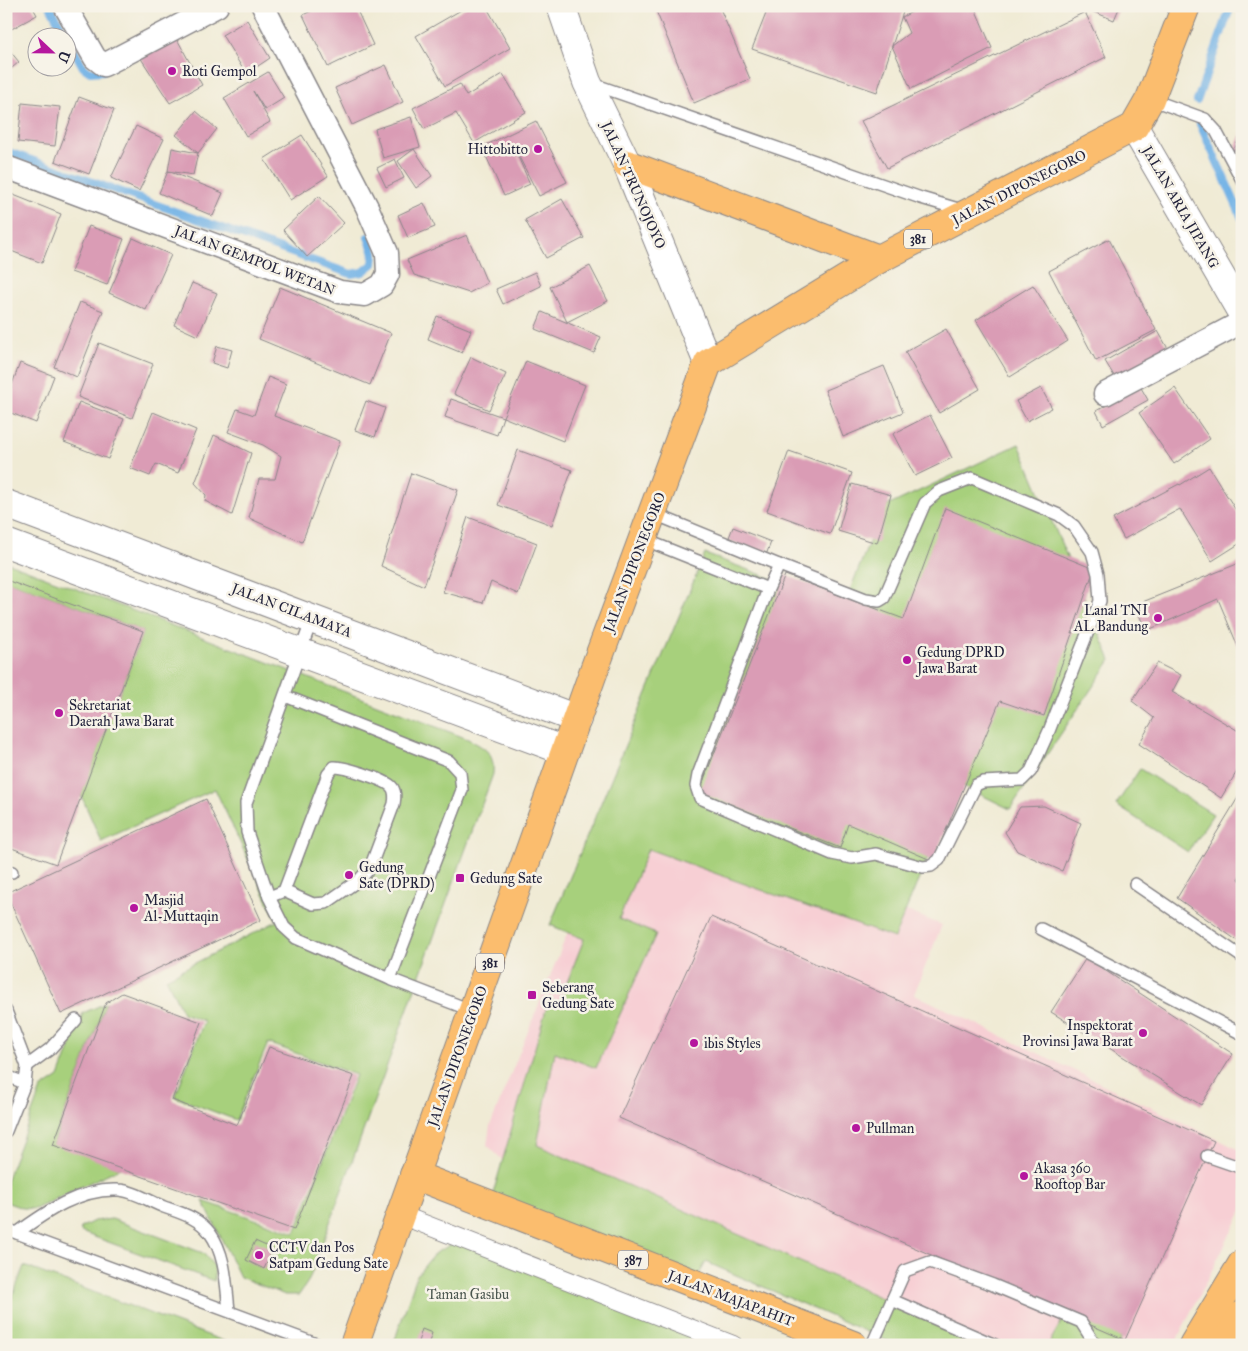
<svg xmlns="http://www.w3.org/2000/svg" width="1248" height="1351" font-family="'IM FELL Great Primer',serif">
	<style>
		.built { fill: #f7cfd4 }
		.green { fill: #a7d07c; stroke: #64795c }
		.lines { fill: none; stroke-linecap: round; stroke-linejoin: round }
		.stream { stroke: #72b2e6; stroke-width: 8 }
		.building { fill: #da9cb5 }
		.service-casing { stroke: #898688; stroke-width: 14 }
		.pedestrian-casing { stroke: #898688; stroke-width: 20 }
		.minor-casing { stroke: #898688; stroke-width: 25 }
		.tertiary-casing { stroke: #898688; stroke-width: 30 }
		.primary-casing { stroke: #898688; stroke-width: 30 }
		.trunk-casing { stroke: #898688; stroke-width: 30 }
		.service { stroke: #fff; stroke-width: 11 }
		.pedestrian { stroke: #fff; stroke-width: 18 }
		.minor { stroke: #fff; stroke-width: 22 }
		.tertiary { stroke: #fff; stroke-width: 28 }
		.primary { stroke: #fbbd6e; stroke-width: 28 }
		.trunk { stroke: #fbbd6e; stroke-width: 28 }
		.poi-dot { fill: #b5179e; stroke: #f7f3e8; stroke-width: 2 }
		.labels { text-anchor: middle; stroke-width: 5; stroke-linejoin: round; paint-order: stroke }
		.shield { fill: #f7f3e8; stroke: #62616f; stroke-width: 1 }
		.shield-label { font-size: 12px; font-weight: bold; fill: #22223b }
		.poi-label { font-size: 14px; fill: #22223b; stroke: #f7f3e8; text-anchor: start }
		.street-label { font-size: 14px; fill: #22223b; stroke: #f7f3e8 }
		.park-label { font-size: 14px; fill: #4a564e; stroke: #f7f3e8 }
	</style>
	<rect width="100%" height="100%" fill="#f7f3e8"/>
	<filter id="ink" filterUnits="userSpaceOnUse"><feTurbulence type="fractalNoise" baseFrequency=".02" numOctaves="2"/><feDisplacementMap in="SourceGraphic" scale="10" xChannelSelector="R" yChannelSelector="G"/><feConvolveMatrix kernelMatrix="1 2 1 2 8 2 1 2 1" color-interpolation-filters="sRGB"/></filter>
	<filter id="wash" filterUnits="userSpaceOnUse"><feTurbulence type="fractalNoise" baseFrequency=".0096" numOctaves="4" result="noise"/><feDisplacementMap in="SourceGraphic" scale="20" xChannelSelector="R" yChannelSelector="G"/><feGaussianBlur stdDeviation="1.12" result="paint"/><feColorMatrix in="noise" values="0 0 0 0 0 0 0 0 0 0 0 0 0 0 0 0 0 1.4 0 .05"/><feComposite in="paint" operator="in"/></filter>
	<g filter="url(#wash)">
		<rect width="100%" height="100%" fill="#f0ebd5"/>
		<path class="built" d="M622 797 942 925 914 994 1242 1151V1211L1174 1345H933L528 1185 487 1145 490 1126Z"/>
		<g class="green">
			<path d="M1019 444 1111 660 1010 809 959 784 894 938 648 849 619 919 656 934 596 1068 555 1052 537 1145 987 1345H897L706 1262 695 1282 492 1197 549 999 559 1003 584 939 550 925 705 554 844 605 883 508Z"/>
			<path d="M6 562 468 739C485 748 495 753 493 774L309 1280 299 1295H285L240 1277 203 1201 295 1233 356 1075 268 1043 236 1120 175 1097 204 1021 183 1013 166 978 277 921 215 789 101 841 81 795 143 631 6 580Z"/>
			<path d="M1140 769 1213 814 1188 852 1116 805Z"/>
			<path d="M106 1003 53 1144 120 1168 35 1209 22 1208 6 1202V1181L41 1089 59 1077 83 1013Z"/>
			<path d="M112 1219 203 1253 215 1267 214 1281 81 1232 80 1228 94 1221Z"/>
			<path d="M456 1242 734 1345H393L417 1275 435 1253Z"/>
			<path d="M24 1266 234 1345H6V1314Z"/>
			<path d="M1087 1277 1139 1297 1118 1345H1048Z"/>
		</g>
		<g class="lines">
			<g class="stream">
				<path d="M50 6 67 38"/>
				<path d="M68 39 83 67 90 72 102 71"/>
				<path d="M1197 101 1231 6"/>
				<path d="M1200 124 1242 218"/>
				<path d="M6 151 351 274 363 272 373 264 374 253 368 237"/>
			</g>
		</g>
		<g id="blocks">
			<g class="building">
				<path d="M16 6H32L37 15 6 32V12Z"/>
				<path d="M321 6H355L373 45 328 67 303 15Z"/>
				<path d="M468 6H486L510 48 445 86 416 36Z"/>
				<path d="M654 6H719L750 79 694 103Z"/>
				<path d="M769 6H905L877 92 752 49Z"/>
				<path d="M924 6H974L992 48 911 89 892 46 909 33 902 17Z"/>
				<path d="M1079 6H1120L1114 20Z"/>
				<path d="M1085 12 1106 57 887 168 861 121Z"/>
				<path d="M247 20 270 58 246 74 222 35Z"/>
				<path d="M177 39 202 85 170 103 140 57Z"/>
				<path d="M6 46 19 62 6 73Z"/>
				<path d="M386 65 403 102 352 125 335 88Z"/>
				<path d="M268 72 284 98 265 110 253 91 270 122 246 136 224 98Z"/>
				<path d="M503 74 526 112 474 143 456 113 424 129 413 108 460 84 466 96Z"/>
				<path d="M79 97 114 110 89 174 55 161Z"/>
				<path d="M22 103 60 107 55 146 18 142Z"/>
				<path d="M196 111 217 129 198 153 176 135Z"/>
				<path d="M411 117 420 147 383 158 375 129Z"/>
				<path d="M536 121 567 182 539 196 512 143 530 184 504 196 482 147Z"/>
				<path d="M136 126 164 139 139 191 111 178Z"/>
				<path d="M1242 132V153L1234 150Z"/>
				<path d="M302 135 328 176 290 200 264 159Z"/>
				<path d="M172 148 198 153 193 175 168 171Z"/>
				<path d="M414 149 432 176 416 188 398 161Z"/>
				<path d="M395 159 404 178 386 187 377 168Z"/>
				<path d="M168 171 223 193 213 216 159 193Z"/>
				<path d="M11 194 61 214 42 263 6 249V207Z"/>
				<path d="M319 196 344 223 307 257 283 230Z"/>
				<path d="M562 199 584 238 546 258 525 220Z"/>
				<path d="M424 203 435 227 408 238 398 215Z"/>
				<path d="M89 226 124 239 107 285 71 272Z"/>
				<path d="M467 235 487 283 469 293 414 275 407 260Z"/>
				<path d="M133 238 171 255 146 310 109 293Z"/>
				<path d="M1109 239 1156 330 1096 361 1049 271Z"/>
				<path d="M590 266 608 301 567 322 550 287Z"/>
				<path d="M535 272 541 286 503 304 496 289Z"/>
				<path d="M192 283 217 293 198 336 174 325Z"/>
				<path d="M1033 285 1068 341 1010 377 976 320Z"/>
				<path d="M280 287 391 333 370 385 259 339Z"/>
				<path d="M80 302 103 311 77 377 54 367Z"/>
				<path d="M542 312 601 337 594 353 535 329Z"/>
				<path d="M437 316 471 330 462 353 428 339Z"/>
				<path d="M946 329 980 389 939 413 905 352Z"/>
				<path d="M1158 331 1171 354 1119 384 1105 361Z"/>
				<path d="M99 343 153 364 132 418 78 397Z"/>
				<path d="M217 346 232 350 227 368 212 363Z"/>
				<path d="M471 357 506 374 489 410 454 394Z"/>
				<path d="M526 361 585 385 563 441 503 417Z"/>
				<path d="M20 363 54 376 36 423 6 411V400Z"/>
				<path d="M884 366 903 412 843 437 825 390Z"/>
				<path d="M268 377 286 384 274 416 340 441 302 542 249 518 259 479H275L281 456 263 445 228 432 237 409 254 415Z"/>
				<path d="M1140 386 1148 400 1103 425 1096 411Z"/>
				<path d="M1041 388 1052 408 1027 421 1016 401Z"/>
				<path d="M1175 388 1210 439 1174 464 1139 413Z"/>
				<path d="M451 399 503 417 497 435 445 417Z"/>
				<path d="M366 401 385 408 375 437 355 430Z"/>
				<path d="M79 402 124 419 108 459 64 442Z"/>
				<path d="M153 412 196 430 178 473 156 464 150 476 130 468Z"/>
				<path d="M930 415 952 458 915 476 893 434Z"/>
				<path d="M214 435 251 453 232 515 205 501 206 495 195 483Z"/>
				<path d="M518 450 572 470 552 525 498 505Z"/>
				<path d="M789 451 852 473 830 534 767 511Z"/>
				<path d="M1209 467 1242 520V542L1212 561 1180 509 1124 539 1113 519 1179 484 1180 485Z"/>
				<path d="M411 473 458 490 424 586 381 566Z"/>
				<path d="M852 484 891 495 877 543 838 531Z"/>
				<path d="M945 508 1094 569 1044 716 1000 701 933 861 848 824 840 848 699 792 785 575 904 619Z"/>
				<path d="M468 517 537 543 518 594 491 582 483 603 443 592Z"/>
				<path d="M733 527 771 542 766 555 728 540Z"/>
				<path d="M1242 562V656L1218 599 1146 631 1135 605Z"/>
				<path d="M6 580 143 631 56 864 6 846Z"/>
				<path d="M1157 663 1181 675 1172 692 1242 733V763L1221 798 1139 744 1154 718 1132 701Z"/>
				<path d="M1242 791V872L1238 879 1242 881V944L1177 898Z"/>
				<path d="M206 799 261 920 61 1014 6 893Z"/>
				<path d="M1044 806 1081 823 1062 871 1017 851 1005 832 1020 807Z"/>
				<path d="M711 917 1214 1141 1125 1340 619 1118Z"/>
				<path d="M1086 958 1233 1054 1201 1105 1051 1012Z"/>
				<path d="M122 993 201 1022 172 1100 237 1125 269 1047 354 1076 294 1230 53 1145 106 1003Z"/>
				<path d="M255 1241 273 1249 264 1269 246 1260Z"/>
				<path d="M422 1329 432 1333 428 1345H417Z"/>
			</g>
		</g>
	</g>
	<g filter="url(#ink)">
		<use href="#blocks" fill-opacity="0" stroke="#898688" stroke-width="1"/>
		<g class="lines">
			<g class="service-casing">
				<g id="service">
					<path d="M593 84 921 198 965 211"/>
					<path d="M1150 99 1205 119 1216 131 1242 180"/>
					<path d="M652 513 779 565"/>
					<path d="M643 539 768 589 698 775 696 786 700 798 832 854 852 858 876 854 923 867 931 866 939 860 976 785 983 782 1022 780 1031 771 1049 731 1100 601 1098 574 1092 552 1074 526 1059 515 972 478 939 491 925 503 884 598 879 601 866 599 779 565 768 589"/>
					<path d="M312 619 246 803 247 832 269 897 284 927 296 938 390 979 473 1011"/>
					<path d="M285 696 449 761 460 773 462 790 390 979"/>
					<path d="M6 871 12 872"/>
					<path d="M1135 884 1242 957"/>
					<path d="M269 897 284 891 328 774 334 767C343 766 383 779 391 786 396 791 395 798 394 804L370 868 359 880 326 903 313 904 284 891"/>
					<path d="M1041 929 1242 1034"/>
					<path d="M6 1011 27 1066 25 1083"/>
					<path d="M27 1066 50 1049 76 1020"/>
					<path d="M6 1076 25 1083 6 1131"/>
					<path d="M1207 1156 1242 1168"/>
					<path d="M6 1229 319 1345"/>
					<path d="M17 1233C46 1212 80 1188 118 1190 132 1190 151 1202 164 1207 181 1213 199 1218 210 1233 226 1255 226 1285 229 1310"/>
					<path d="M892 1300 995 1345"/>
					<path d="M872 1345 905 1271 930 1262 993 1285 1081 1322 1093 1341 1092 1345"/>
				</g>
			</g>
			<g class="pedestrian-casing">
				<path id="pedestrian" d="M401 1215 733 1345"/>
			</g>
			<g class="minor-casing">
				<g id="minor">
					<path d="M65 6 95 58 104 65 217 6"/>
					<path d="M6 167 340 292 365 295 382 285 388 274 387 253 367 207 263 6"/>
					<path d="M1105 394 1242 322"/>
				</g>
			</g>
			<g class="tertiary-casing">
				<g id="tertiary">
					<path d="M561 6 587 82 627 164 708 363"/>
					<path d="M1134 127 1242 313"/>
					<path d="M6 504 577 719"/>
					<path d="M6 543 565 751"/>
				</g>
			</g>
			<g class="primary-casing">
				<g id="primary">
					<path d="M627 164 879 259"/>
					<path d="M414 1175 853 1345"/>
					<path d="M354 1345 594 670 708 363 879 259 1134 127 1150 99 1186 6"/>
					<path d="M1193 1345 1242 1264"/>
				</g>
			</g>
			<g class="trunk-casing">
				<path id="trunk" d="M1224 1345 1242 1315"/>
			</g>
			<use href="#service" class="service"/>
			<use href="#pedestrian" class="pedestrian"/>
			<use href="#minor" class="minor"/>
			<use href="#tertiary" class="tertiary"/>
			<use href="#primary" class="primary"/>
			<use href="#trunk" class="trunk"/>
		</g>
	</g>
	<g class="poi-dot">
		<circle cx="172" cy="71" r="5"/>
		<circle cx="538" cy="149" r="5"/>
		<circle cx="1158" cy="618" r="5"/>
		<circle cx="907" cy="660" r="5"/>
		<circle cx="59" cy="713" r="5"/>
		<circle cx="349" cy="875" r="5"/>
		<rect x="455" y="873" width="10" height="10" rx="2.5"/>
		<circle cx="134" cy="908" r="5"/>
		<rect x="527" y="990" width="10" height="10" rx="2.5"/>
		<circle cx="1143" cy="1033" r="5"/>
		<circle cx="694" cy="1043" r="5"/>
		<circle cx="856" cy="1128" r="5"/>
		<circle cx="1024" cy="1176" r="5"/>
		<circle cx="259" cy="1255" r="5"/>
	</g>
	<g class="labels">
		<g class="shield">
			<rect x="904" y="229.5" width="28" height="19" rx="4"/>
			<rect x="476" y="953.5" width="28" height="19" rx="4"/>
			<rect x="618" y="1250.5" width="30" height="19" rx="4"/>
		</g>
		<g class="shield-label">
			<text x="918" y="243">381</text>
			<text x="490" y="967">381</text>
			<text x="633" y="1264">387</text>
		</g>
		<g class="poi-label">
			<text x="182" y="76">Roti Gempol</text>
			<text x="528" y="154" text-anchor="end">Hittobitto</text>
			<text x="1148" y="615" text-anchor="end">Lanal TNI<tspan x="1148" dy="16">AL Bandung</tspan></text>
			<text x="917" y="657">Gedung DPRD<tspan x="917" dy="16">Jawa Barat</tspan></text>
			<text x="69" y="710">Sekretariat<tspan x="69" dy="16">Daerah Jawa Barat</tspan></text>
			<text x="359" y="872">Gedung<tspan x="359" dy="16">Sate (DPRD)</tspan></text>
			<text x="470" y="883">Gedung Sate</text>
			<text x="144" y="905">Masjid<tspan x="144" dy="16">Al-Muttaqin</tspan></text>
			<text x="542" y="992">Seberang<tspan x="542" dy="16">Gedung Sate</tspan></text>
			<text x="1133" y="1030" text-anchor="end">Inspektorat<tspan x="1133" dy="16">Provinsi Jawa Barat</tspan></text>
			<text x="704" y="1048">ibis Styles</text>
			<text x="866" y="1133">Pullman</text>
			<text x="1034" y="1173">Akasa 360<tspan x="1034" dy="16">Rooftop Bar</tspan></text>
			<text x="269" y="1252">CCTV dan Pos<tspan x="269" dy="16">Satpam Gedung Sate</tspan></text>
		</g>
		<g class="street-label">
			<text transform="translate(634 185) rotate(66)" y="5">JALAN TRUNOJOYO</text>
			<text transform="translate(1019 187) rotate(-27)" y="5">JALAN DIPONEGORO</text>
			<text transform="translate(1181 207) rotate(60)" y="5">JALAN ARIA JIPANG</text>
			<text transform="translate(255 260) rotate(21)" y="5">JALAN GEMPOL WETAN</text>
			<text transform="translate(634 562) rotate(-69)" y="5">JALAN DIPONEGORO</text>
			<text transform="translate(292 610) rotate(21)" y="5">JALAN CILAMAYA</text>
			<text transform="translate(457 1056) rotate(-70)" y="5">JALAN DIPONEGORO</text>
			<text transform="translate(731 1298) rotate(21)" y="5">JALAN MAJAPAHIT</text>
		</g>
		<g class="park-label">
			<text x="468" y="1299">Taman Gasibu</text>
		</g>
	</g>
	<rect width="1248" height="1351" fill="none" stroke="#f7f3e8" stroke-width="25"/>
	<g transform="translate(52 52) rotate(112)"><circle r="24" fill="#f7f3e8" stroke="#a29fa3"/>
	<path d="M0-4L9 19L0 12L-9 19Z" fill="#b5179e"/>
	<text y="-8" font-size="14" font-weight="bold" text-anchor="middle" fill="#22223b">U</text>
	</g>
</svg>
